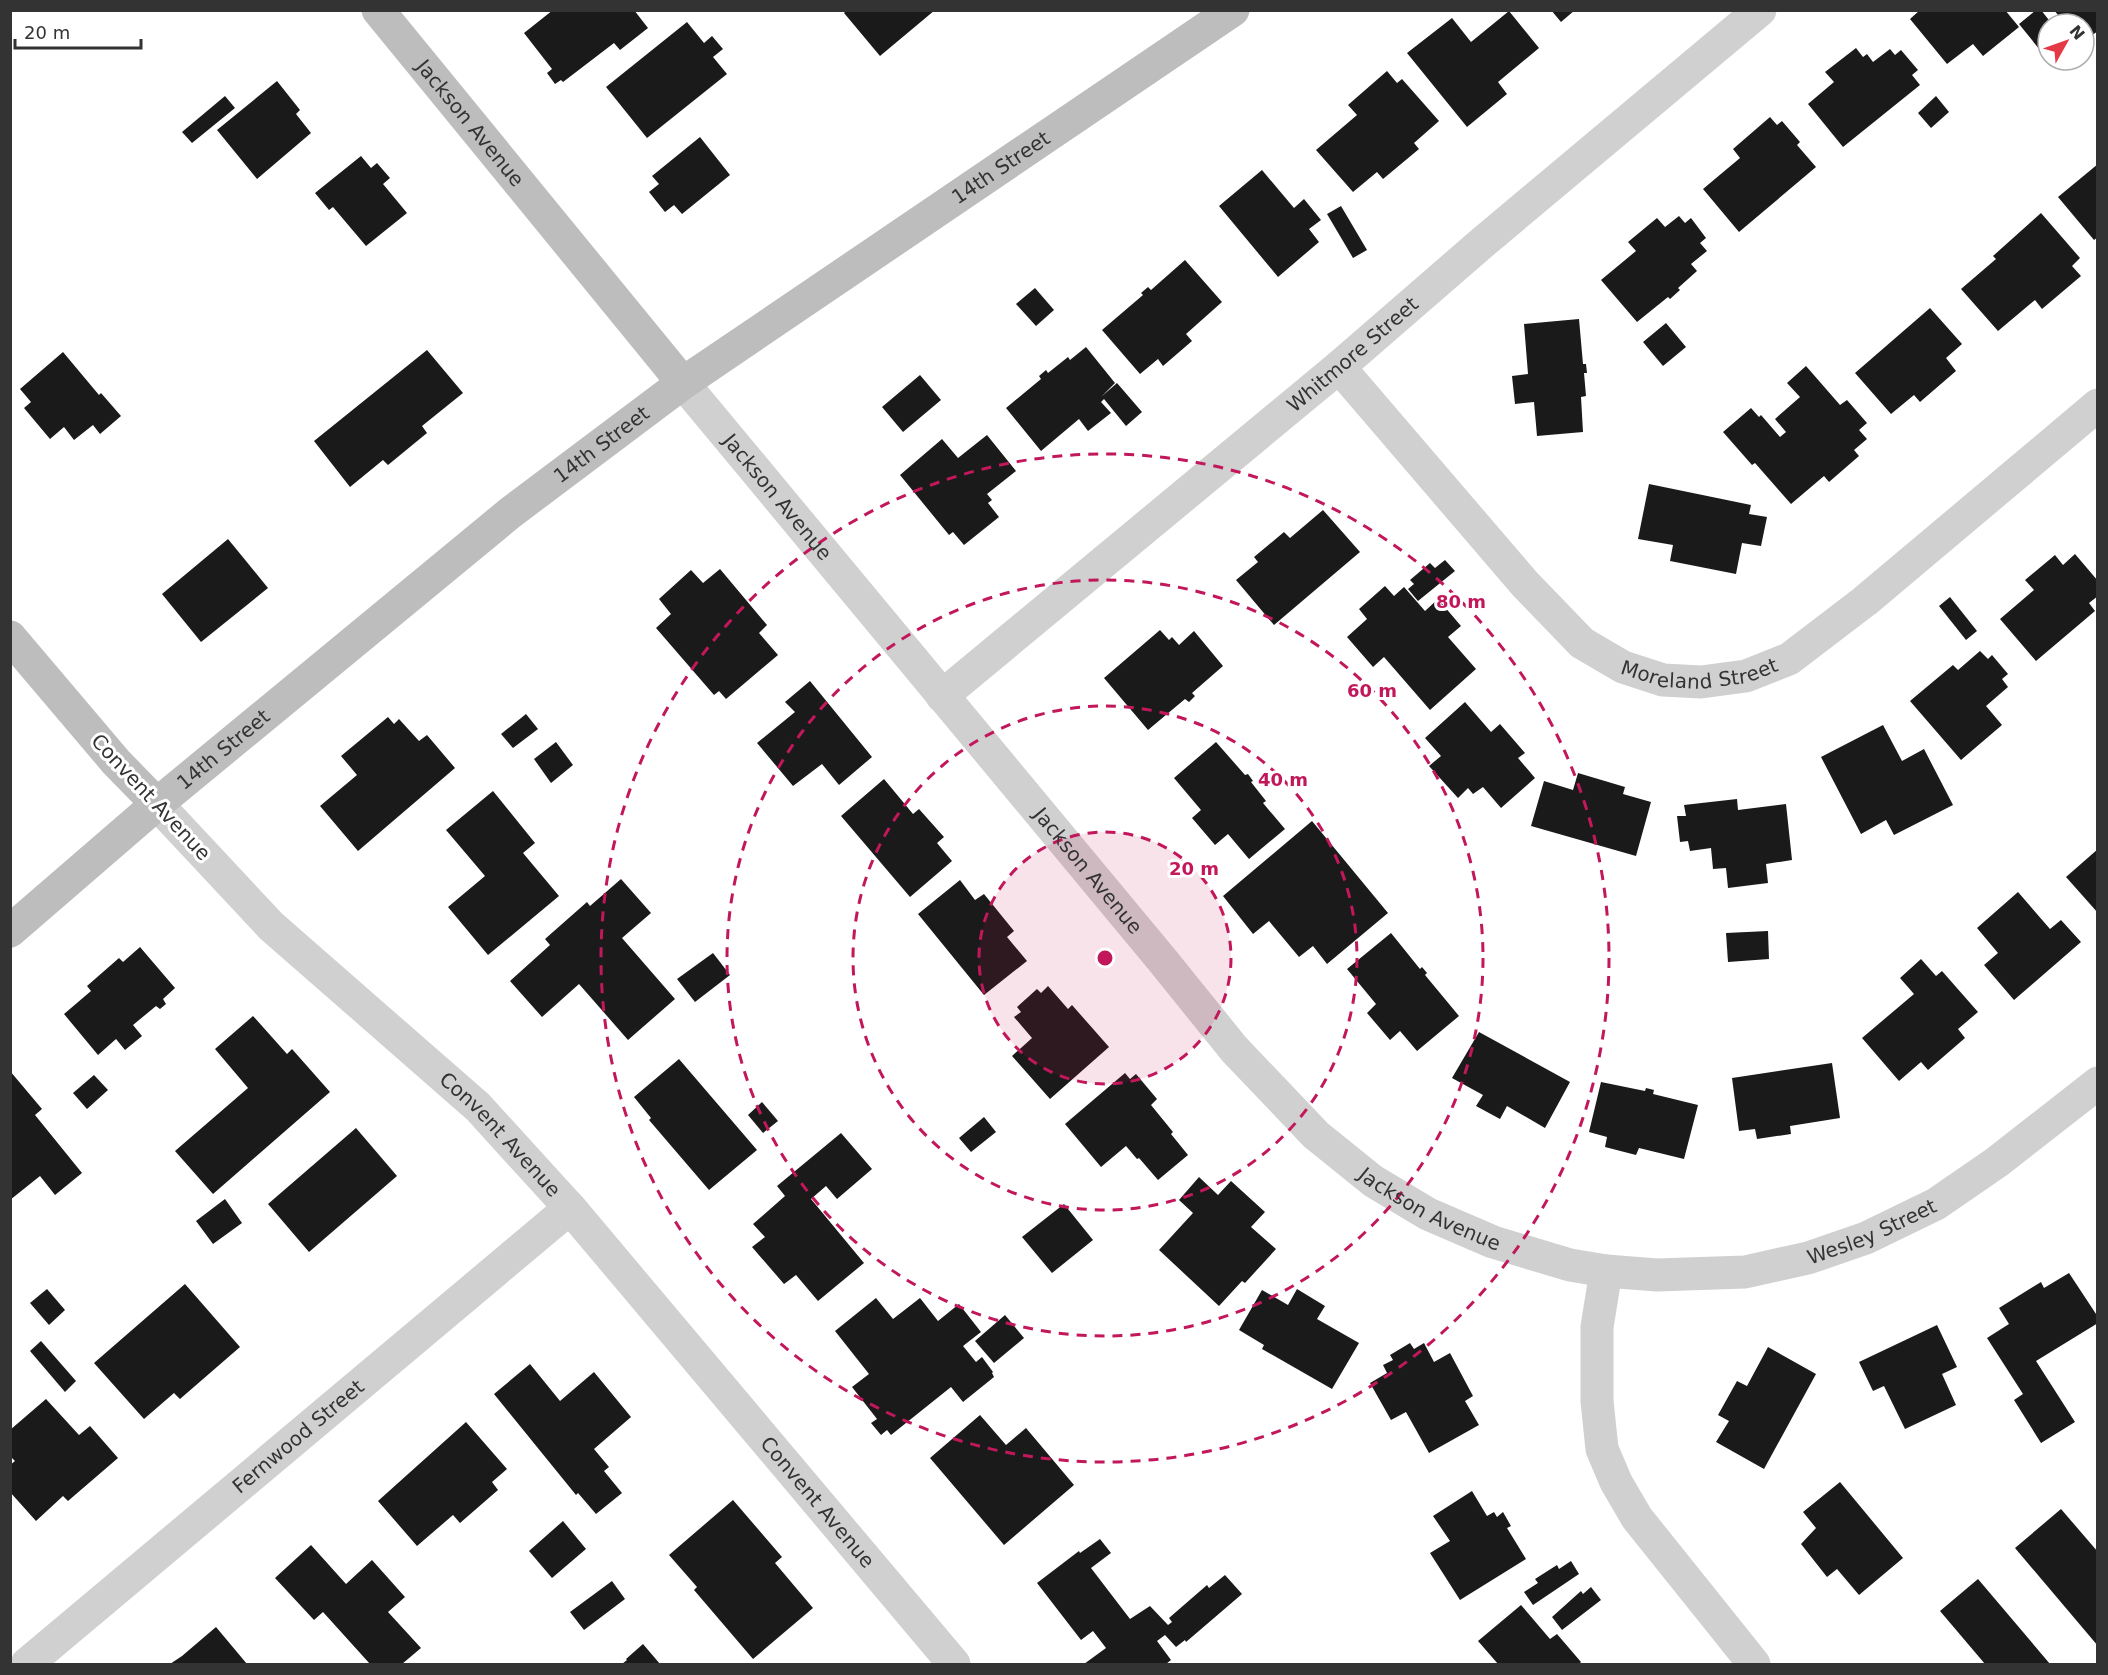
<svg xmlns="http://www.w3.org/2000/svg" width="2108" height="1675" font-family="'DejaVu Sans',sans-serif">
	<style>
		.building { fill: #1a1a1a }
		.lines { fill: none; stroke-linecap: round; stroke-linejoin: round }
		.street { stroke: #d0d0d0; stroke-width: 33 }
		.secondary { stroke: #bdbdbd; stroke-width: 33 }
		.ring { fill: none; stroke: #c2185b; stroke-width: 3; stroke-dasharray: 10 8 }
		.labels { text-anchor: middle; stroke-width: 6; stroke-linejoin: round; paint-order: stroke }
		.street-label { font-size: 20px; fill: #333; stroke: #fff }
		.centre { fill: #c2185b; stroke: #fff; stroke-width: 3 }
		.ring-label { font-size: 18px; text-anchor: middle; font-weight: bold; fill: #c2185b; stroke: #fff; stroke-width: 6; stroke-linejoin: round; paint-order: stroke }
	</style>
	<rect width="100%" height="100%" fill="#fff"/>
	<g class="building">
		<path d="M553 10H634L648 28 620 50 614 43 563 82 561 80 555 84 547 73 552 69 524 33Z"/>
		<path d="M847 10H935L880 56 844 13Z"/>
		<path d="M1551 10H1575L1561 22Z"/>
		<path d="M1920 10H2005L2019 27 1983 56 1973 44 1947 64 1910 19Z"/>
		<path d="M2036 10H2041L2052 24H2048V60L2019 24Z"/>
		<path d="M2054 10H2098V31L2084 41V24H2065Z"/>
		<path d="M1509 11 1539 48 1498 82 1507 94 1467 127 1407 53 1452 18 1471 42Z"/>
		<path d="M687 22 704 43 712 36 723 49 713 57 727 74 647 138 606 87Z"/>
		<path d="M1856 48 1863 57 1867 54 1873 62 1890 49 1895 55 1901 50 1918 70 1912 75 1920 85 1843 147 1808 104 1834 82 1825 72Z"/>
		<path d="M1387 71 1397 83 1402 79 1439 121 1414 143 1419 149 1383 179 1377 172 1353 192 1316 150 1357 115 1348 105Z"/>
		<path d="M277 81 300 110 296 114 311 133 257 179 217 130Z"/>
		<path d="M225 96 235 108 192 143 182 132Z"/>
		<path d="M1936 96 1949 112 1931 128 1918 113Z"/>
		<path d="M1770 117 1777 125 1782 121 1800 142 1797 145 1816 167 1739 232 1703 189 1740 158 1733 149Z"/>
		<path d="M700 137 730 175 682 214 674 205 665 212 649 192 659 184 652 176Z"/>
		<path d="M361 156 371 168 377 163 390 178 383 184 407 213 366 246 333 207 329 210 315 193Z"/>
		<path d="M2098 164V237L2094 240 2058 197Z"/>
		<path d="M1262 170 1294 208 1304 199 1321 220 1309 229 1319 242 1278 277 1219 206Z"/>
		<path d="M1341 206 1367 250 1353 258 1327 214Z"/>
		<path d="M2041 213 2080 258 2072 266 2081 276 2042 309 2035 300 1998 331 1961 289 1996 259 1993 256Z"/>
		<path d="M1679 216 1685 223 1691 218 1706 238 1700 243 1707 251 1691 264 1697 271 1678 288 1680 290 1670 299 1668 297 1637 322 1601 280 1636 251 1628 242 1657 218 1665 227Z"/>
		<path d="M1185 260 1222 302 1186 334 1192 341 1163 366 1158 359 1140 374 1102 330 1143 295 1141 293 1148 287 1151 290Z"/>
		<path d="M1035 288 1054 310 1036 326 1016 304Z"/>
		<path d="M1930 308 1962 344 1946 358 1956 371 1920 402 1914 395 1891 414 1855 373Z"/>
		<path d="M1579 319 1583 364H1586L1587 373H1584L1586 396 1581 397 1583 432 1537 436 1534 402 1515 404 1512 376 1528 374 1524 324Z"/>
		<path d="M1666 323 1686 347 1663 366 1643 342Z"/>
		<path d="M1086 347 1115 383 1101 397 1117 383 1142 412 1126 426 1104 399 1101 402 1111 413 1088 431 1079 419 1041 451 1006 408 1041 379 1039 376 1046 370 1048 373 1068 357 1070 360Z"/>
		<path d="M427 350 463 393 422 426 427 433 388 465 383 460 350 487 314 441Z"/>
		<path d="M63 352 99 395 101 393 121 416 100 434 93 425 74 440 64 427 50 439 24 408 31 402 20 389Z"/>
		<path d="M1806 366 1840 405 1847 400 1867 423 1859 430 1867 439 1854 450 1859 456 1829 482 1824 476 1791 504 1755 463 1752 465 1723 432 1751 408 1759 417 1761 415 1780 437 1786 432 1775 419 1800 397 1787 383Z"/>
		<path d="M920 375 941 400 903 432 882 407Z"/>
		<path d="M987 435 1016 471 987 494 992 500 988 503 999 517 964 545 953 532 949 535 900 475 942 439 958 458Z"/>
		<path d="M1649 484 1751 505 1749 514 1767 517 1761 546 1742 543 1736 574 1670 561 1673 545 1638 539Z"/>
		<path d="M1323 510 1360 552 1274 625 1236 580 1258 562 1254 557 1284 532 1290 538Z"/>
		<path d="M228 539 268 588 201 642 162 594Z"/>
		<path d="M2075 554 2098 581V596L2089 603 2095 611 2036 661 2000 619 2034 590 2025 580 2055 555 2063 565Z"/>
		<path d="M1445 560 1455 571 1418 601 1408 589 1414 584 1410 580 1430 563 1435 568Z"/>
		<path d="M720 569 767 625 759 633 778 655 726 699 719 691 714 695 656 628 671 614 659 599 691 570 703 583Z"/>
		<path d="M1385 586 1394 596 1404 587 1425 611 1438 599 1461 626 1448 637 1476 669 1430 710 1384 657 1373 667 1347 637 1367 619 1359 609Z"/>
		<path d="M1950 597 1977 631 1966 640 1939 606Z"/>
		<path d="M1160 630 1169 640 1172 637 1179 645 1194 631 1223 666 1192 693 1195 696 1189 702 1185 699 1148 730 1104 678Z"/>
		<path d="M1980 651 1988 659 1992 655 2008 674 2002 679 2008 687 1986 706 2002 725 1961 760 1910 701 1953 665 1958 670Z"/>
		<path d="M810 681 872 757 839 785 822 764 793 786 757 743 795 712 785 702Z"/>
		<path d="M1465 702 1491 732 1500 724 1525 753 1518 758 1535 778 1501 808 1483 787 1473 794 1468 788 1458 798 1429 766 1441 756 1425 738Z"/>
		<path d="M526 714 538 729 513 748 501 734Z"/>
		<path d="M388 717 394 724 399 719 419 741 427 735 455 768 358 851 320 806 357 775 341 756Z"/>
		<path d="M1883 725 1902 761 1924 749 1953 805 1894 835 1886 820 1861 834 1821 757Z"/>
		<path d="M556 742 573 765 551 783 534 759Z"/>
		<path d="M1216 742 1245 775 1248 774 1253 781 1251 782 1266 801 1263 803 1285 829 1249 859 1228 834 1215 845 1192 818 1201 810 1174 778Z"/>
		<path d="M1578 773 1625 787 1623 794 1651 802 1636 856 1531 826 1544 781 1573 790Z"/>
		<path d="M884 779 913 814 919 809 944 837 937 843 952 861 910 897 841 816Z"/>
		<path d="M493 791 535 843 523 853 559 896 488 955 448 907 485 876 446 830Z"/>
		<path d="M1737 799 1738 810 1786 804 1792 860 1766 864 1768 883 1728 888 1726 868 1713 869 1711 848 1690 851 1688 841 1680 842 1677 816H1686L1684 805Z"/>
		<path d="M1312 821 1388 913 1327 964 1313 946 1299 957 1269 921 1253 934 1223 896Z"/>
		<path d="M2098 849V913L2066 877Z"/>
		<path d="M621 879 651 913 622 938 675 999 628 1040 579 984 542 1017 510 981 550 945 545 939 587 902 590 906Z"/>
		<path d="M960 880 975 900 984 894 1014 931 1007 937 1027 961 984 995 918 914Z"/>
		<path d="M2018 892 2050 929 2061 920 2081 942 2014 1000 1984 965 1998 953 1977 928Z"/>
		<path d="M1768 931 1769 959 1728 962 1726 933Z"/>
		<path d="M1391 933 1420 969 1422 967 1427 973 1425 975 1459 1016 1417 1051 1400 1031 1390 1040 1367 1013 1376 1004 1347 969Z"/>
		<path d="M140 947 175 988 163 999 166 1004 160 1009 156 1006 133 1025 142 1036 125 1050 116 1039 98 1055 64 1014 91 991 87 986 119 958 123 962Z"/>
		<path d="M713 953 730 975 695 1002 677 979Z"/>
		<path d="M1921 959 1936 976 1942 971 1978 1012 1958 1029 1965 1038 1928 1070 1921 1062 1899 1081 1862 1038 1914 994 1900 978Z"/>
		<path d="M1048 986 1068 1009 1072 1005 1109 1047 1050 1099 1012 1056 1032 1038 1014 1017 1021 1012 1017 1007 1037 989 1041 993Z"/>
		<path d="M253 1016 287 1054 292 1049 330 1092 213 1194 175 1151 248 1088 215 1049Z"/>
		<path d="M1479 1032 1570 1082 1545 1128 1507 1106 1500 1119 1476 1106 1483 1095 1452 1078Z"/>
		<path d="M679 1059 757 1150 709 1190 649 1120 651 1118 634 1097Z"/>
		<path d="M1832 1063 1840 1118 1790 1126 1791 1134 1757 1139 1755 1129 1739 1131 1732 1078Z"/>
		<path d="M10 1071 42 1109 35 1115 82 1173 55 1195 40 1176 10 1200Z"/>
		<path d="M1125 1073 1130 1079 1136 1074 1157 1099 1151 1105 1173 1132 1171 1134 1188 1155 1158 1180 1139 1158 1137 1159 1126 1146 1101 1167 1065 1124Z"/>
		<path d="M94 1075 108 1090 87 1109 73 1093Z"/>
		<path d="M1601 1082 1645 1091 1646 1088 1654 1090 1653 1094 1698 1105 1684 1159 1639 1148 1636 1155 1605 1147 1607 1137 1589 1132Z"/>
		<path d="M762 1102 778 1121 763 1133 748 1115Z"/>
		<path d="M984 1117 996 1132 971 1152 959 1138Z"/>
		<path d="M356 1128 397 1176 309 1252 268 1204Z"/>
		<path d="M841 1133 872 1169 837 1199 826 1186 811 1199 864 1263 818 1301 796 1275 784 1284 752 1247 765 1237 753 1224 785 1196 777 1186Z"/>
		<path d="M1199 1177 1218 1195 1231 1181 1265 1212 1251 1227 1276 1249 1245 1283 1242 1281 1219 1306 1159 1250 1193 1213 1179 1200Z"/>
		<path d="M225 1199 242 1223 213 1244 196 1221Z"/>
		<path d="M1064 1204 1093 1240 1052 1273 1022 1237Z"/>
		<path d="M2069 1273 2098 1317V1323L2036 1361 2075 1422 2041 1443 2014 1400 2023 1394 1987 1338 2009 1324 1999 1308 2041 1282 2044 1288Z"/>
		<path d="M185 1284 240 1347 180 1399 174 1393 144 1419 94 1363Z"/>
		<path d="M47 1289 65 1310 49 1325 30 1303Z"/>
		<path d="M1297 1289 1325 1306 1317 1319 1359 1343 1332 1389 1262 1349 1264 1345 1239 1330 1262 1290 1288 1305Z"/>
		<path d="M876 1298 893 1319 920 1298 938 1321 959 1304 981 1332 963 1346 976 1362 982 1357 993 1372 992 1373 994 1377 963 1402 951 1387 891 1435 887 1430 881 1435 871 1423 877 1419 852 1387 869 1374 835 1331Z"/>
		<path d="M1005 1315 1024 1338 994 1363 975 1341Z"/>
		<path d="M1937 1325 1957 1367 1942 1374 1956 1405 1905 1429 1884 1386 1873 1391 1859 1362Z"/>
		<path d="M41 1341 76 1381 65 1392 30 1351Z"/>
		<path d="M1410 1343 1414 1349 1424 1343 1434 1362 1450 1353 1473 1396 1465 1401 1479 1425 1429 1453 1406 1412 1391 1420 1370 1383 1387 1373 1383 1365 1393 1360 1390 1355Z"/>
		<path d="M1768 1347 1816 1374 1764 1469 1716 1442 1729 1421 1718 1415 1737 1381 1747 1386Z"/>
		<path d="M530 1364 560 1401 594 1372 631 1417 594 1449 609 1467 604 1471 622 1493 596 1514 578 1493 576 1495 494 1394Z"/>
		<path d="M46 1399 79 1435 90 1426 118 1458 68 1501 63 1496 36 1521 10 1492V1465L15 1461 10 1456V1430Z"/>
		<path d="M980 1415 1006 1445 1026 1428 1074 1485 1004 1545 930 1458Z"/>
		<path d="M466 1422 507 1469 492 1482 498 1490 460 1523 453 1515 417 1546 378 1501Z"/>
		<path d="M1840 1482 1903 1558 1859 1595 1837 1569 1827 1577 1801 1544 1816 1528 1803 1512Z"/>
		<path d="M1472 1491 1487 1516 1494 1512 1497 1517 1503 1512 1511 1526 1507 1528 1526 1559 1460 1600 1430 1553 1450 1541 1433 1516Z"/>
		<path d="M733 1500 782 1557 775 1563 813 1608 753 1659 694 1590 697 1587 669 1555Z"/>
		<path d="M2061 1509 2098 1552V1646L2015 1548Z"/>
		<path d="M563 1521 586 1549 552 1578 529 1551Z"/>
		<path d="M1100 1539 1111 1553 1091 1568 1130 1619 1150 1606 1168 1625 1172 1622 1169 1618 1207 1585 1209 1588 1225 1575 1242 1594 1186 1642 1185 1640 1176 1647 1165 1635 1157 1641 1171 1660 1166 1664H1084L1106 1648 1093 1631 1081 1640 1037 1583 1079 1551 1080 1553Z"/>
		<path d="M311 1545 346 1584 372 1560 405 1597 388 1612 421 1648 402 1664H370L323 1612 314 1620 275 1578Z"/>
		<path d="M1571 1561 1579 1574 1533 1605 1524 1592 1538 1583 1535 1579 1557 1565 1559 1569Z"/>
		<path d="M1978 1579 2050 1664H1985L1940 1611Z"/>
		<path d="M612 1581 625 1599 584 1630 570 1612Z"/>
		<path d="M1591 1587 1601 1600 1562 1630 1552 1617 1581 1591 1583 1594Z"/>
		<path d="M1521 1605 1550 1639 1557 1634 1581 1662 1579 1664H1498L1478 1641Z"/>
		<path d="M216 1627 247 1664H170L182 1656Z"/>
		<path d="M643 1644 660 1664H622L627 1660 626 1659Z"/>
	</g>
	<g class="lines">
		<g class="street">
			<path id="s1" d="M1339 367 1525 584 1582 643 1623 667 1663 680 1701 682 1746 676 1789 659 1865 601 2098 405"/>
			<path id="s2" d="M683 383 1163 961 1234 1049 1316 1135 1373 1181 1428 1214 1493 1242 1570 1265 1606 1271 1657 1275 1745 1272 1808 1258 1866 1238 1936 1204 1997 1162 2098 1083"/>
			<path id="s3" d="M942 696 1339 367 1482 243 1760 10"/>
			<path id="s4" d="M157 804 271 926 478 1107 570 1208 954 1664"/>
			<path d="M1606 1271 1597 1327V1401L1602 1449 1616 1482 1637 1518 1754 1664"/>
			<path id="s5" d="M27 1664 570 1208"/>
		</g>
		<g class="secondary">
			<path id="s6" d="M378 10 683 383"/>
			<path d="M10 637 116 762 157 804"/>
			<path id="s7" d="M10 931 157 804 510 513 683 383 1233 10"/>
		</g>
	</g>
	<circle cx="1105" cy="958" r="126" fill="#c2185b" fill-opacity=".12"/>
	<g class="ring">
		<circle cx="1105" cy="958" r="126"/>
		<circle cx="1105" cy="958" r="252"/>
		<circle cx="1105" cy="958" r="378"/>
		<circle cx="1105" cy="958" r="504"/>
	</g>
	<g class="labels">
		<g class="street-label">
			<text dy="7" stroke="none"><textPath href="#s6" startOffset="146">Jackson Avenue</textPath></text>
			<text dy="7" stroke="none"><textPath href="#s7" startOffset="1252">14th Street</textPath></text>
			<text dy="7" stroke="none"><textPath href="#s3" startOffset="534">Whitmore Street</textPath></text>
			<text dy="7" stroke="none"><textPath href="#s7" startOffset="766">14th Street</textPath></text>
			<text dy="7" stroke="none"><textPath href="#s2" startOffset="148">Jackson Avenue</textPath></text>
			<text dy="7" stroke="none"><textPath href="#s1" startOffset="494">Moreland Street</textPath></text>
			<text dy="7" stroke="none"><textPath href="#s7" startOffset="280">14th Street</textPath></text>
			<text transform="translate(151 797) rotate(47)" y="7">Convent Avenue</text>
			<text dy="7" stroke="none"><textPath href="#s2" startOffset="634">Jackson Avenue</textPath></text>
			<text dy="7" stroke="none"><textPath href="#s4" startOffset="477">Convent Avenue</textPath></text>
			<text dy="7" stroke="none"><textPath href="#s2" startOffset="1120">Jackson Avenue</textPath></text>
			<text dy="7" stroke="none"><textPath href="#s2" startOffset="1581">Wesley Street</textPath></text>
			<text dy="7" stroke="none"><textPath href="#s5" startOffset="354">Fernwood Street</textPath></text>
			<text dy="7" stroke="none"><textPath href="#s4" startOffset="963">Convent Avenue</textPath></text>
		</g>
	</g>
	<circle cx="1105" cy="958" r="9" class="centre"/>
	<g class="ring-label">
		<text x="1461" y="608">80 m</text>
		<text x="1372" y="697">60 m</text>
		<text x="1283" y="786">40 m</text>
		<text x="1194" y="875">20 m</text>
	</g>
	<rect width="2108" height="1675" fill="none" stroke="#333333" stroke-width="24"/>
	<g transform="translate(2066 42) rotate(50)"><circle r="28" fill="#ffffff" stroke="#adadad" stroke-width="1.5"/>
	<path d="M0-4.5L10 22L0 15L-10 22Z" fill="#e63946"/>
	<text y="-9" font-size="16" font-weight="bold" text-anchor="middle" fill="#333333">N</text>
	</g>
	<path d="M15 39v9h126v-9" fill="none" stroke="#333333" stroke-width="3"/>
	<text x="24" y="39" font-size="18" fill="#333333" stroke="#ffffff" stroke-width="4.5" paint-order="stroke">20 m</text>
</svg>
